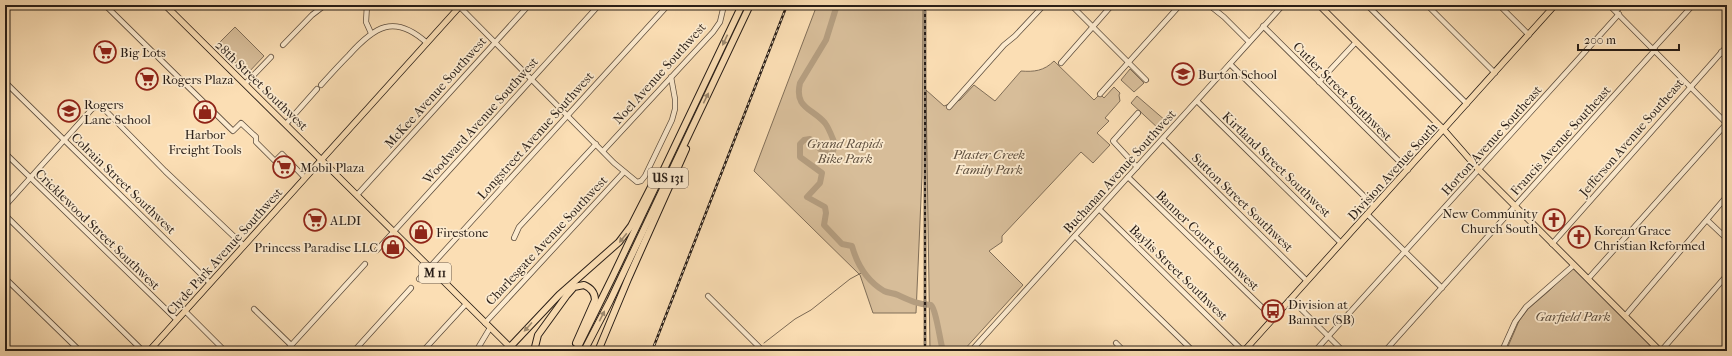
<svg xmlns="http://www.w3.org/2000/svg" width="1732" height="356" font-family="'IM FELL French Canon',serif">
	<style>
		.green { fill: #d7bd99; stroke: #806e58 }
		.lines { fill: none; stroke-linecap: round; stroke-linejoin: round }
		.stream { stroke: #7c6a55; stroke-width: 1 }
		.river { stroke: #b49d7f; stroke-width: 6 }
		.minor-casing { stroke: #5e4e3e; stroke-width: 6 }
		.major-casing { stroke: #291e17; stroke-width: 7 }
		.highway-casing { stroke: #291e17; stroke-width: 8 }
		.minor { stroke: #fceace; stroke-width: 4.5 }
		.major { stroke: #fbdeb4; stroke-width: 5.5 }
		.highway { stroke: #fbdeb4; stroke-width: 6 }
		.rail-casing { stroke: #291e17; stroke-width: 2.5 }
		.rail { stroke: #fceace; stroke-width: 1; stroke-dasharray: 3; stroke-linecap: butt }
		.oneway { fill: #9c886d }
		.labels { text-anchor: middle; stroke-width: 3.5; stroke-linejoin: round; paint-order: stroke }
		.shield { fill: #fceace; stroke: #685b4e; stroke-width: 1 }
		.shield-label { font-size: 12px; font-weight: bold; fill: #291e17 }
		.poi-label { font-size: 13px; fill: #291e17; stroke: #fceace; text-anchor: start }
		.street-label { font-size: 13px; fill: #291e17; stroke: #fceace }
		.park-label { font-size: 13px; font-style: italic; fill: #5d4e3e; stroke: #fceace }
	</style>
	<rect width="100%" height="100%" fill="#fbdeb4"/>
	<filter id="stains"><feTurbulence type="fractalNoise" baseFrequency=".005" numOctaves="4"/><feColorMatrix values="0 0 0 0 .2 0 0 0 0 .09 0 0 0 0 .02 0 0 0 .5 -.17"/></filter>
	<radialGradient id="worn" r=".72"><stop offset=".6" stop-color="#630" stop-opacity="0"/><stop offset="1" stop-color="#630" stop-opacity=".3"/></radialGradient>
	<g class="green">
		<path d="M817 5H923L922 176 916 313H873L860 275 754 171Z"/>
		<path d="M235 27 264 56 247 74 217 45Z"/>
		<path d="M1054 61 1094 100 1100 94 1104 98 1114 87 1120 93 1119 95 1120 101 1105 118 1109 121 1097 133 1110 145 1093 163 1081 152 1002 236V242L989 251 1023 285 963 351H930L926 90 944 106 960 100 974 85 995 101 1021 71C1034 72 1044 71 1054 61Z"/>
		<path d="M1130 69 1144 83 1134 92 1121 80Z"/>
		<path d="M1137 96 1166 121 1159 129 1131 103Z"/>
		<path d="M1573 266 1657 351H1506L1519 321 1528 309 1550 290Z"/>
	</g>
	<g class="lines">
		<g class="stream">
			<path d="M764 343 795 319 811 310 850 279 863 272"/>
			<path d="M750 351 753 349"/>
		</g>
		<path class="river" d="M837 5 826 40 800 83C794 108 812 108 825 123 829 128 832 137 835 144L832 155 822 151 810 139 804 140 800 144V157L822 173 820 183 807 197 825 207 826 213 824 225 842 244 852 246C857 264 867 281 884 291 888 293 894 293 898 295 911 301 917 304 931 305 936 309 940 341 943 351"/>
		<g class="minor-casing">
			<g id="minor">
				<path d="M105 5 233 131 241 123 256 137V142L275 161 282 154 305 178"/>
				<path d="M367 5 366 22 371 33"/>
				<path d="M458 5 614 163 637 182 641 181 645 176 672 120 675 109V99L671 77"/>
				<path d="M1071 5 1146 80"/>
				<path d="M1209 5 1224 17 1249 42"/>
				<path d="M1367 5 1467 104"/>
				<path d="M1427 5 1495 73"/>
				<path d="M1499 5 1529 35"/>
				<path d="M1609 5 1727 124"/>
				<path d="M1616 11 1622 5"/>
				<path d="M1263 26 1408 170"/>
				<path d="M283 45 312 15 325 5"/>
				<path d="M1653 49 1693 5"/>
				<path d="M1721 52 1727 58"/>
				<path d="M1061 63 1112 5"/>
				<path d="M1230 64 1374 206"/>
				<path d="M5 82 210 283"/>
				<path d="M1319 82 1356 42"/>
				<path d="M245 84 271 57"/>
				<path d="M321 85C330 75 339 65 349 55 374 27 394 13 427 43"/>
				<path d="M1100 94 1180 5"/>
				<path d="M1197 101 1341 243"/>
				<path d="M949 107 1004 45 1015 36 1044 5"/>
				<path d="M286 124 317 89"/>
				<path d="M1163 139 1307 281"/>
				<path d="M603 151 713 32 720 22 724 5"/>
				<path d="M5 153 177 320"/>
				<path d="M1137 167 1113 141 1138 113"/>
				<path d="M1128 177 1273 318"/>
				<path d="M357 195 529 5"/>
				<path d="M5 206 92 109C97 106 99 106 104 109L165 171 244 246"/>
				<path d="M1099 209 1243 351"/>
				<path d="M1367 214 1442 288"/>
				<path d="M5 215 143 351"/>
				<path d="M1707 220 1727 239"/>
				<path d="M1075 236 1193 351"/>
				<path d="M514 238 519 227 596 144"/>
				<path d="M1552 244 1727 46"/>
				<path d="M377 250 599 5"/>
				<path d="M5 278 80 351"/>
				<path d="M419 279 668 5"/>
				<path d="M1588 279 1727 123"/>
				<path d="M708 296 763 351"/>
				<path d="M1291 299 1343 351"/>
				<path d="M254 309 291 345"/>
				<path d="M185 311 225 351"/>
				<path d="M1625 316 1727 196"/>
				<path d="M485 323 624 172"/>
				<path d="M1116 343 1124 351"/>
				<path d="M478 348 490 328"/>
				<path d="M286 351 365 264"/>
				<path d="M354 351 411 288"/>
				<path d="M423 351 466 304"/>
				<path d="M971 351 1283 5"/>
				<path d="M1315 351 1619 14"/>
				<path d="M1385 351 1655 50"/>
				<path d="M1502 351 1515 322 1526 307 1574 265"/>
				<path d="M1661 351 1727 275"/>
			</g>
		</g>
		<g class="major-casing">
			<g id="major">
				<path d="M165 5 514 351"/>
				<path d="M1319 5 1444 130 1479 170 1660 351"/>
				<path d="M149 351 461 5"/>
				<path d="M1244 351 1555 5"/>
			</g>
		</g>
		<g class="highway-casing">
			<g id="highway">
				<path d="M510 347 559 295 619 242 631 226 656 177"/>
				<path d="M534 351 538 335 567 295 574 287 584 285C591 288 595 293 595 300L576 343"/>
				<path d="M576 351 613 276 742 5"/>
				<path d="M584 351 610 301 750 5"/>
				<path d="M598 351 628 279 686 149"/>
			</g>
		</g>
		<use href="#minor" class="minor"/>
		<use href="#major" class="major"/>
		<use href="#highway" class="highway"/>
		<g class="rail-casing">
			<g id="rail">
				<path d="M925 5V351"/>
				<path d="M652 351 787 5"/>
			</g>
		</g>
		<use href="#rail" class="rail"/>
	</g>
	<defs><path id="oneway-solid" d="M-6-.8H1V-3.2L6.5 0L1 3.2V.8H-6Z"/></defs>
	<g class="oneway">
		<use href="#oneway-solid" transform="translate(725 40) rotate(115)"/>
		<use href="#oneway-solid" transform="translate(706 98) rotate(-64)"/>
		<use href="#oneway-solid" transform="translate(623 238) rotate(129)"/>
		<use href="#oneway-solid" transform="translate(602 316) rotate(-63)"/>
		<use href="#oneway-solid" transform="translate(528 327) rotate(132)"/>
	</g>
	<defs>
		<g id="supermarket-ring" transform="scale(1.15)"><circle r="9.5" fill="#fceace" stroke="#8f2418" stroke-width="1.5"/><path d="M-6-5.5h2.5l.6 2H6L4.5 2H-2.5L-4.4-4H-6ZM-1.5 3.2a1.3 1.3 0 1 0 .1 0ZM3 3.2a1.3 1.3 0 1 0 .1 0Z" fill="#8f2418"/></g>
		<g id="school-ring" transform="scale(1.15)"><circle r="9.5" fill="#fceace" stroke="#8f2418" stroke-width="1.5"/><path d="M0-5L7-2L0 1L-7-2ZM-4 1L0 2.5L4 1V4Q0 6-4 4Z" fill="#8f2418"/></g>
		<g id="shop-ring" transform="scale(1.15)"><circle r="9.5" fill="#fceace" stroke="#8f2418" stroke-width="1.5"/><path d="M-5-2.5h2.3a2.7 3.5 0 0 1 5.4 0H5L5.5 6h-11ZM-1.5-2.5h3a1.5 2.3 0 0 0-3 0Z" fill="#8f2418"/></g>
		<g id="church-ring" transform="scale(1.15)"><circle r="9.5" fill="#fceace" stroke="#8f2418" stroke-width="1.5"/><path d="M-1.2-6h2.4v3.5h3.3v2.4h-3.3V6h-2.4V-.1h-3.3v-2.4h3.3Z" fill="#8f2418"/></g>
		<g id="bus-ring" transform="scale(1.15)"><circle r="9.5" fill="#fceace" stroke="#8f2418" stroke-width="1.5"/><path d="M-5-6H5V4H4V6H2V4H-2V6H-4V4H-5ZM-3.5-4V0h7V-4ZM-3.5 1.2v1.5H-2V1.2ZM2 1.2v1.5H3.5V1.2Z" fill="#8f2418"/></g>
	</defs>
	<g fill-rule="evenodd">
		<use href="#supermarket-ring" x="105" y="52"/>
		<use href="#school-ring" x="1183" y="74"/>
		<use href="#supermarket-ring" x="147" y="79"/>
		<use href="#school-ring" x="69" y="111"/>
		<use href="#shop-ring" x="205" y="112"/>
		<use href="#supermarket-ring" x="284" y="167"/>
		<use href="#supermarket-ring" x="315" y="220"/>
		<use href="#church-ring" x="1554" y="220"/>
		<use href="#shop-ring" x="421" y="232"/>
		<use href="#church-ring" x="1579" y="237"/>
		<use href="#shop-ring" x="393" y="247"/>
		<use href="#bus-ring" x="1273" y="311"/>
	</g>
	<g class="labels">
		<g class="shield">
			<rect x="648" y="168" width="40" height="20" rx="3"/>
			<rect x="419" y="263" width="32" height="20" rx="3"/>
		</g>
		<g class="shield-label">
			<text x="668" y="182">US 131</text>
			<text x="435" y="277">M 11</text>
		</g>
		<g class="poi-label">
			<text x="120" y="57">Big Lots</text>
			<text x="1198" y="79">Burton School</text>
			<text x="162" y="84">Rogers Plaza</text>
			<text x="84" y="109">Rogers<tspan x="84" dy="15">Lane School</tspan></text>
			<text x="205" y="139" text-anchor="middle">Harbor<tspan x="205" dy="15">Freight Tools</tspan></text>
			<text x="300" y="172">Mobil Plaza</text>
			<text x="1538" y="218" text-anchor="end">New Community<tspan x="1538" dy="15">Church South</tspan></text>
			<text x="330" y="225">ALDI</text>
			<text x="1594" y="235">Korean Grace<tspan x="1594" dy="15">Christian Reformed</tspan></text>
			<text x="436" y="237">Firestone</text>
			<text x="378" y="252" text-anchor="end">Princess Paradise LLC</text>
			<text x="1288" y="309">Division at<tspan x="1288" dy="15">Banner (SB)</tspan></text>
		</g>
		<g class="street-label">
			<text transform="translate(659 73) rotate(-48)" y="5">Noel Avenue Southwest</text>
			<text transform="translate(262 85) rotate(44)" y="5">28th Street Southwest</text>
			<text transform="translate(1343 91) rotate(45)" y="5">Cutler Street Southwest</text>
			<text transform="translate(435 92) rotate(-48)" y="5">McKee Avenue Southwest</text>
			<text transform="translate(480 120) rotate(-48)" y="5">Woodward Avenue Southwest</text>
			<text transform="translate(535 135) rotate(-48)" y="5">Longstreet Avenue Southwest</text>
			<text transform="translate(1631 137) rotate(-49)" y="5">Jefferson Avenue Southeast</text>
			<text transform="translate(1491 140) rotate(-48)" y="5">Horton Avenue Southeast</text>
			<text transform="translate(1560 140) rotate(-48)" y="5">Francis Avenue Southeast</text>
			<text transform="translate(1277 164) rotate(44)" y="5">Kirtland Street Southwest</text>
			<text transform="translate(1119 171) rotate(-48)" y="5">Buchanan Avenue Southwest</text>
			<text transform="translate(1392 171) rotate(-48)" y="5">Division Avenue South</text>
			<text transform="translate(124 183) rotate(44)" y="5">Colrain Street Southwest</text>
			<text transform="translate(1243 202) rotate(44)" y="5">Sutton Street Southwest</text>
			<text transform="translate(98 229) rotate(44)" y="5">Cricklewood Street Southwest</text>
			<text transform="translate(546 240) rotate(-47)" y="5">Charlesgate Avenue Southwest</text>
			<text transform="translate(1208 240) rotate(44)" y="5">Banner Court Southwest</text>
			<text transform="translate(224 251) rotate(-48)" y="5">Clyde Park Avenue Southwest</text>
			<text transform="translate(1179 272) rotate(44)" y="5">Baylis Street Southwest</text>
		</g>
		<g class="park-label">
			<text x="845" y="148">Grand Rapids<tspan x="845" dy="15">Bike Park</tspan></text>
			<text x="989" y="159">Plaster Creek<tspan x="989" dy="15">Family Park</tspan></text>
			<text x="1573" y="321">Garfield Park</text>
		</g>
	</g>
	<rect width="1732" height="356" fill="none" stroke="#fbdeb4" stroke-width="20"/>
	<rect x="6" y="6" width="1720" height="344" fill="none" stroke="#291e17" stroke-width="2"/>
	<rect x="10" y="10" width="1712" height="336" fill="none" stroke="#291e17"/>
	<path d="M1578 44v6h101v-6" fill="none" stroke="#291e17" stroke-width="2"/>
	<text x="1584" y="44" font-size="12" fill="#291e17" stroke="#fceace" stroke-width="3" paint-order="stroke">200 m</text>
	<rect width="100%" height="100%" filter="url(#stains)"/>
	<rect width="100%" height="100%" fill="url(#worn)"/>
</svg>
